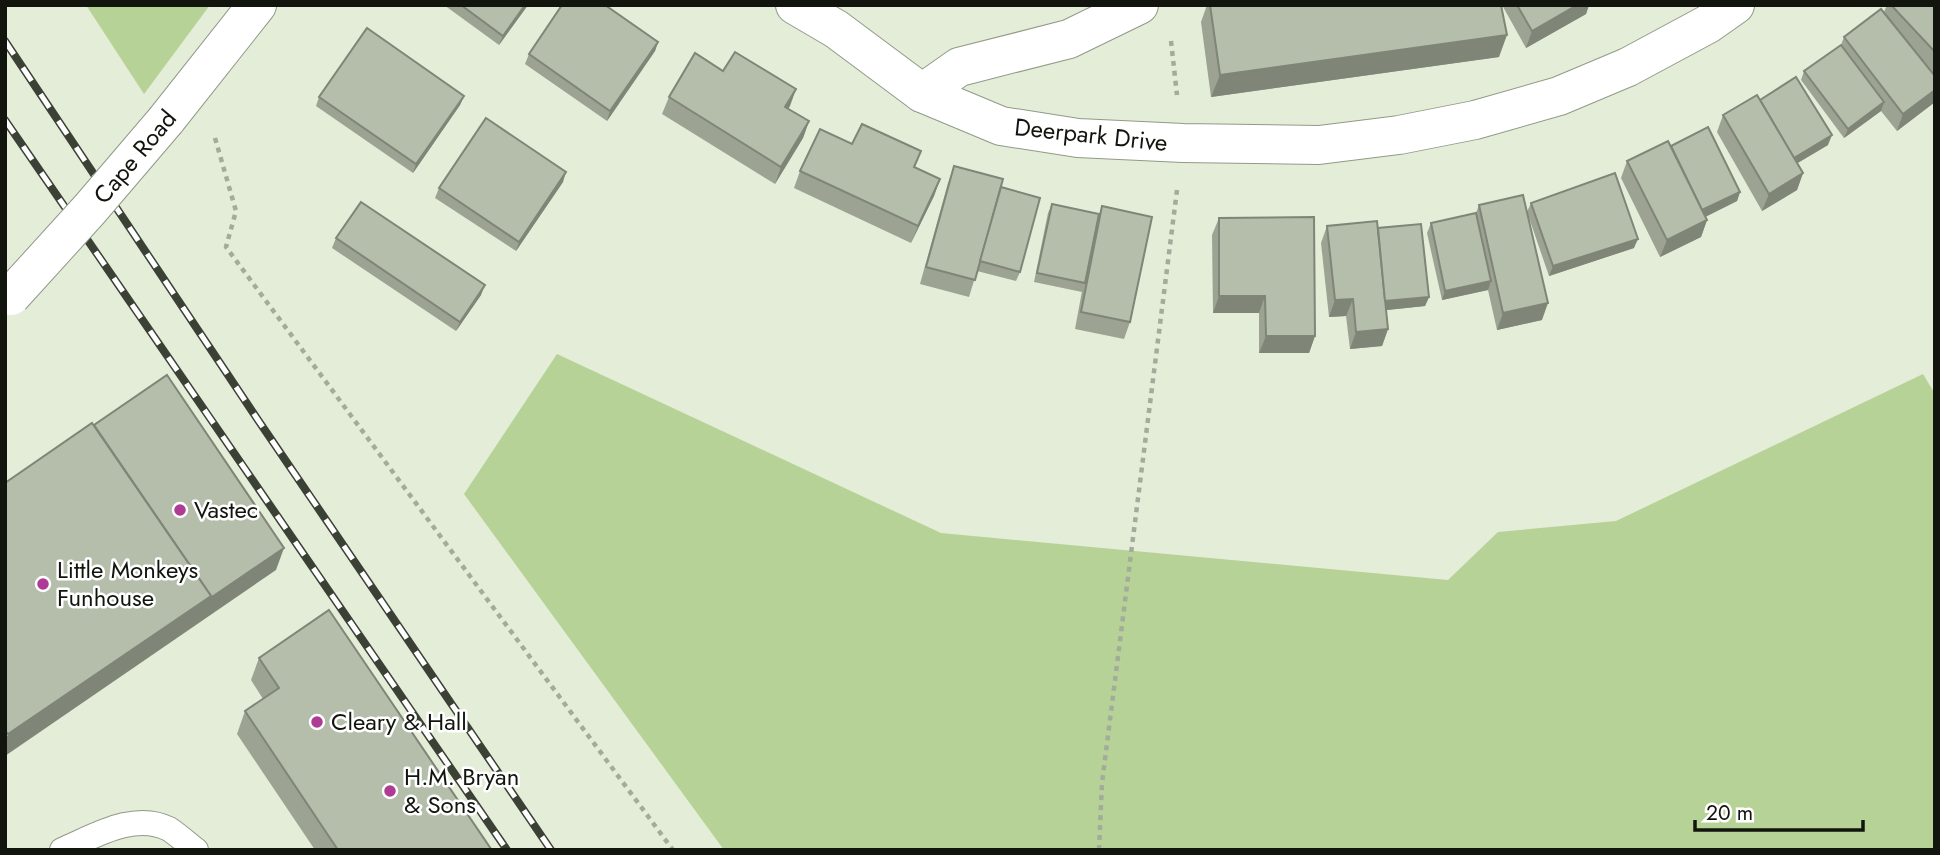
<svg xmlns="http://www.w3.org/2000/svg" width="1940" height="855" font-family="Jost,sans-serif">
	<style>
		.green { fill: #b7d296 }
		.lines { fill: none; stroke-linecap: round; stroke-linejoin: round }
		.service-casing { stroke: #919a87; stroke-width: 26 }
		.minor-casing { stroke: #919a87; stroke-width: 40 }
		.tertiary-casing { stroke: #919a87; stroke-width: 40 }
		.path { stroke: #a3ab9a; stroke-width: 4.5; stroke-dasharray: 5 5; stroke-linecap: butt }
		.service { stroke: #fff; stroke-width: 24 }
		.minor { stroke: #fff; stroke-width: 38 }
		.tertiary { stroke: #fff; stroke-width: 38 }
		.rail-casing { stroke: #3c4136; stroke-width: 8 }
		.rail { stroke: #fff; stroke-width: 5; stroke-dasharray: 16; stroke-linecap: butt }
		.tertiary-bridge-casing { stroke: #919a87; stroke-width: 40; stroke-linecap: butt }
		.tertiary-bridge { stroke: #fff; stroke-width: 38 }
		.wall { fill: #9ca392 }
		.shaded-wall { fill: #7f8577 }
		.building { fill: #b5beaa; stroke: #7f8577; stroke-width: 2 }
		.poi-dot { fill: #ae3b94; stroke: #fff; stroke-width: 2.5 }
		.labels { text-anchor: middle; stroke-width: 5; stroke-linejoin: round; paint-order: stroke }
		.street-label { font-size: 24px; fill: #11150d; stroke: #fff }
		.poi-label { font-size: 24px; fill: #11150d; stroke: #fff; text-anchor: start }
	</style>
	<rect width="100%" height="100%" fill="#e3edd8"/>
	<g class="green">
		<path d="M86 5H210L144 94Z"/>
		<path d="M557 354 941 533 1448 580 1498 532 1616 521 1923 374 1935 394V850H724L464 494Z"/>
	</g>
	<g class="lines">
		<g class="service-casing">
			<path id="service" d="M62 850C93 837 134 811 169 829 178 835 187 843 196 850"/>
		</g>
		<g class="minor-casing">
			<g id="minor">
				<path d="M795 5 836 29 922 93 1001 126 1078 138 1183 143 1319 145 1399 135 1475 120 1559 96 1628 67 1708 24 1735 5"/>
				<path d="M922 93 959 67 1069 39 1139 5"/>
			</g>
		</g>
		<g class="tertiary-casing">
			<path id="tertiary" d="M166 120 257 5"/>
		</g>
		<g class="path">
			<path d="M1171 41 1177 95"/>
			<path d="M215 138 236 211 226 247 673 850"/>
			<path d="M1099 850 1102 783 1177 190"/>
		</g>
		<use href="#service" class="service"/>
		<use href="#minor" class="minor"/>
		<use href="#tertiary" class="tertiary"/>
		<g class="rail-casing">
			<g id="rail">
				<path d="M5 41 258 420 551 850"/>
				<path d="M5 120 507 850"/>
			</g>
		</g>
		<use href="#rail" class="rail"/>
		<g class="tertiary-bridge-casing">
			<path id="tertiary-bridge" d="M11 296 90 209 166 120"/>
		</g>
		<use href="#tertiary-bridge" class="tertiary-bridge"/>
	</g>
	<g class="wall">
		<path d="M444 5H528L499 45Z"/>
		<path d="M1207 5H1501L1499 57 1211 97 1201 22Z"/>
		<path d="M1502 5H1589L1586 14 1526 48Z"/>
		<path d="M1887 5H1935V72L1933 74 1935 76V102L1897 131 1881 111 1844 138 1801 80 1804 71 1841 45 1844 37 1884 12Z"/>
		<path d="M658 42 655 51 607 121 525 64 529 54Z"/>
		<path d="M723 71 796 89 788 109 809 121 803 138 775 184 662 114 669 97Z"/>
		<path d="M464 96 460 105 413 173 316 106 319 97Z"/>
		<path d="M1760 100 1828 145 1797 163 1803 173 1797 190 1762 211 1717 132 1723 115Z"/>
		<path d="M852 144 921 151 915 167 940 179 934 196 911 243 794 188 800 171Z"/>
		<path d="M1671 146 1740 192 1737 201 1705 217 1707 220 1701 237 1660 257 1621 178 1627 161Z"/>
		<path d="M954 166 1001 187 1020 272 1016 281 977 271 969 297 920 284 948 183Z"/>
		<path d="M563 182 516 251 435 198 439 188Z"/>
		<path d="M1531 203 1634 248 1549 276 1527 212Z"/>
		<path d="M1052 204 1099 214 1102 206 1130 322 1124 339 1075 329 1082 291V292L1034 282 1048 213Z"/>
		<path d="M1479 205 1542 320 1497 330 1488 290 1442 300 1427 233 1431 223 1476 213Z"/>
		<path d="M1219 218 1315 336 1309 353H1259V313H1213L1212 235Z"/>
		<path d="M1327 226 1378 228 1429 297 1425 306 1386 310 1388 329 1382 346 1350 349 1346 316 1329 317 1321 243Z"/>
		<path d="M336 238 481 295 456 331 332 248Z"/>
		<path d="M259 658 491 850H315L237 734 245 711 263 699 251 680Z"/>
	</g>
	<g class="shaded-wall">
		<path d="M525 5H528L499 45 503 36Z"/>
		<path d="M1577 5H1589L1586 14 1526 48 1532 31Z"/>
		<path d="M1507 35 1499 57 1211 97 1220 75Z"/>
		<path d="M658 42 655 51 607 121 610 111Z"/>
		<path d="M796 89 790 106 779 124 785 107Z"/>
		<path d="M1935 90V102L1897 131 1903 114Z"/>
		<path d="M464 96 460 105 413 173 416 164Z"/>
		<path d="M1884 102 1881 111 1844 138 1848 129Z"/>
		<path d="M809 121 803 138 775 184 781 167Z"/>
		<path d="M1832 135 1828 145 1786 170 1789 161Z"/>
		<path d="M566 172 563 182 516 251 519 242Z"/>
		<path d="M1803 173 1797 190 1762 211 1769 194Z"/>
		<path d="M940 179 934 196 911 243 918 226Z"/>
		<path d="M1740 192 1737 201 1695 222 1698 213Z"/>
		<path d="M1707 220 1701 237 1660 257 1667 240Z"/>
		<path d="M1638 239 1634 248 1549 276 1553 266Z"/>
		<path d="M1491 281 1488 290 1442 300 1445 291Z"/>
		<path d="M485 285 481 295 456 331 460 322Z"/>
		<path d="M1219 296H1265L1259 313H1213Z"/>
		<path d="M1429 297 1425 306 1378 311 1382 302Z"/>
		<path d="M1353 299 1346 316 1329 317 1335 300Z"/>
		<path d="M1548 303 1542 320 1497 330 1503 313Z"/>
		<path d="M1388 329 1382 346 1350 349 1356 332Z"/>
		<path d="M1266 336H1315L1309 353H1259Z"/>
		<path d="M284 548 276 570 5 756V742L8 734 211 596Z"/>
	</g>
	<g class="building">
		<path d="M461 5H525L503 36Z"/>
		<path d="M562 5H605L658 42 610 111 529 54Z"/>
		<path d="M1210 5H1501L1507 35 1220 75Z"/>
		<path d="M1517 5H1577L1532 31Z"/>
		<path d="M1891 5H1935V52Z"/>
		<path d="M1881 9 1935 76V90L1903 114 1844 37Z"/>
		<path d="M367 28 464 96 416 164 319 97Z"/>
		<path d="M1841 45 1884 102 1848 129 1804 71Z"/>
		<path d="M735 52 796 89 785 107 809 121 781 167 669 97 695 53 723 71Z"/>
		<path d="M1796 77 1832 135 1794 158 1760 100Z"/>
		<path d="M1757 95 1803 173 1769 194 1723 115Z"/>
		<path d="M486 118 566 172 519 242 439 188Z"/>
		<path d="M862 124 921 151 914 167 940 179 918 226 800 171 820 129 852 144Z"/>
		<path d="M1708 127 1740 192 1702 210 1671 146Z"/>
		<path d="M1668 141 1707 220 1667 240 1627 161Z"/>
		<path d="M954 166 1003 179 975 280 926 267Z"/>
		<path d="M1615 173 1638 239 1553 266 1531 203Z"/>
		<path d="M1001 187 1040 198 1020 272 980 261Z"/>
		<path d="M1523 195 1548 303 1503 313 1479 205Z"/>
		<path d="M361 202 485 285 460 322 336 238Z"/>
		<path d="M1052 204 1099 214 1085 283 1037 273Z"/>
		<path d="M1102 206 1152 217 1130 322 1081 312Z"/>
		<path d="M1476 213 1491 281 1445 291 1431 223Z"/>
		<path d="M1314 217 1315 336H1266L1265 296H1219V218Z"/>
		<path d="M1377 221 1388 329 1356 332 1353 299 1335 300 1327 226Z"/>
		<path d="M1421 224 1429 297 1385 301 1378 228Z"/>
		<path d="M167 375 284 548 209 599 211 596 94 425Z"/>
		<path d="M92 423 211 596 8 734 5 731V483Z"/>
		<path d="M329 610 491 849 490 850H338L245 711 279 688 259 658Z"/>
	</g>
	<g class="poi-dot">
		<circle cx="180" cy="510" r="7"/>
		<circle cx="43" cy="584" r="7"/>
		<circle cx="317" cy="722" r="7"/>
		<circle cx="390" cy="791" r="7"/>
	</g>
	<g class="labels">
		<g class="street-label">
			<text transform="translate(1091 135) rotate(6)" y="8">Deerpark Drive</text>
			<text transform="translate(135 157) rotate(-50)" y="8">Cape Road</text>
		</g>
		<g class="poi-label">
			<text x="194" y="518">Vastec</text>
			<text x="57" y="578">Little Monkeys<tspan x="57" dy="28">Funhouse</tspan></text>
			<text x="331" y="730">Cleary &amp; Hall</text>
			<text x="404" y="785">H.M. Bryan<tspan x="404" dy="28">&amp; Sons</tspan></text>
		</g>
	</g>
	<rect width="1940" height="855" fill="none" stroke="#11150d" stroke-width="14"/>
	<path d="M1695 820v10h168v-10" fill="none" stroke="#11150d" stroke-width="3.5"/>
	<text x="1706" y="820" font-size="21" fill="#11150d" stroke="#ffffff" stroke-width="5" paint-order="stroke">20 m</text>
</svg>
